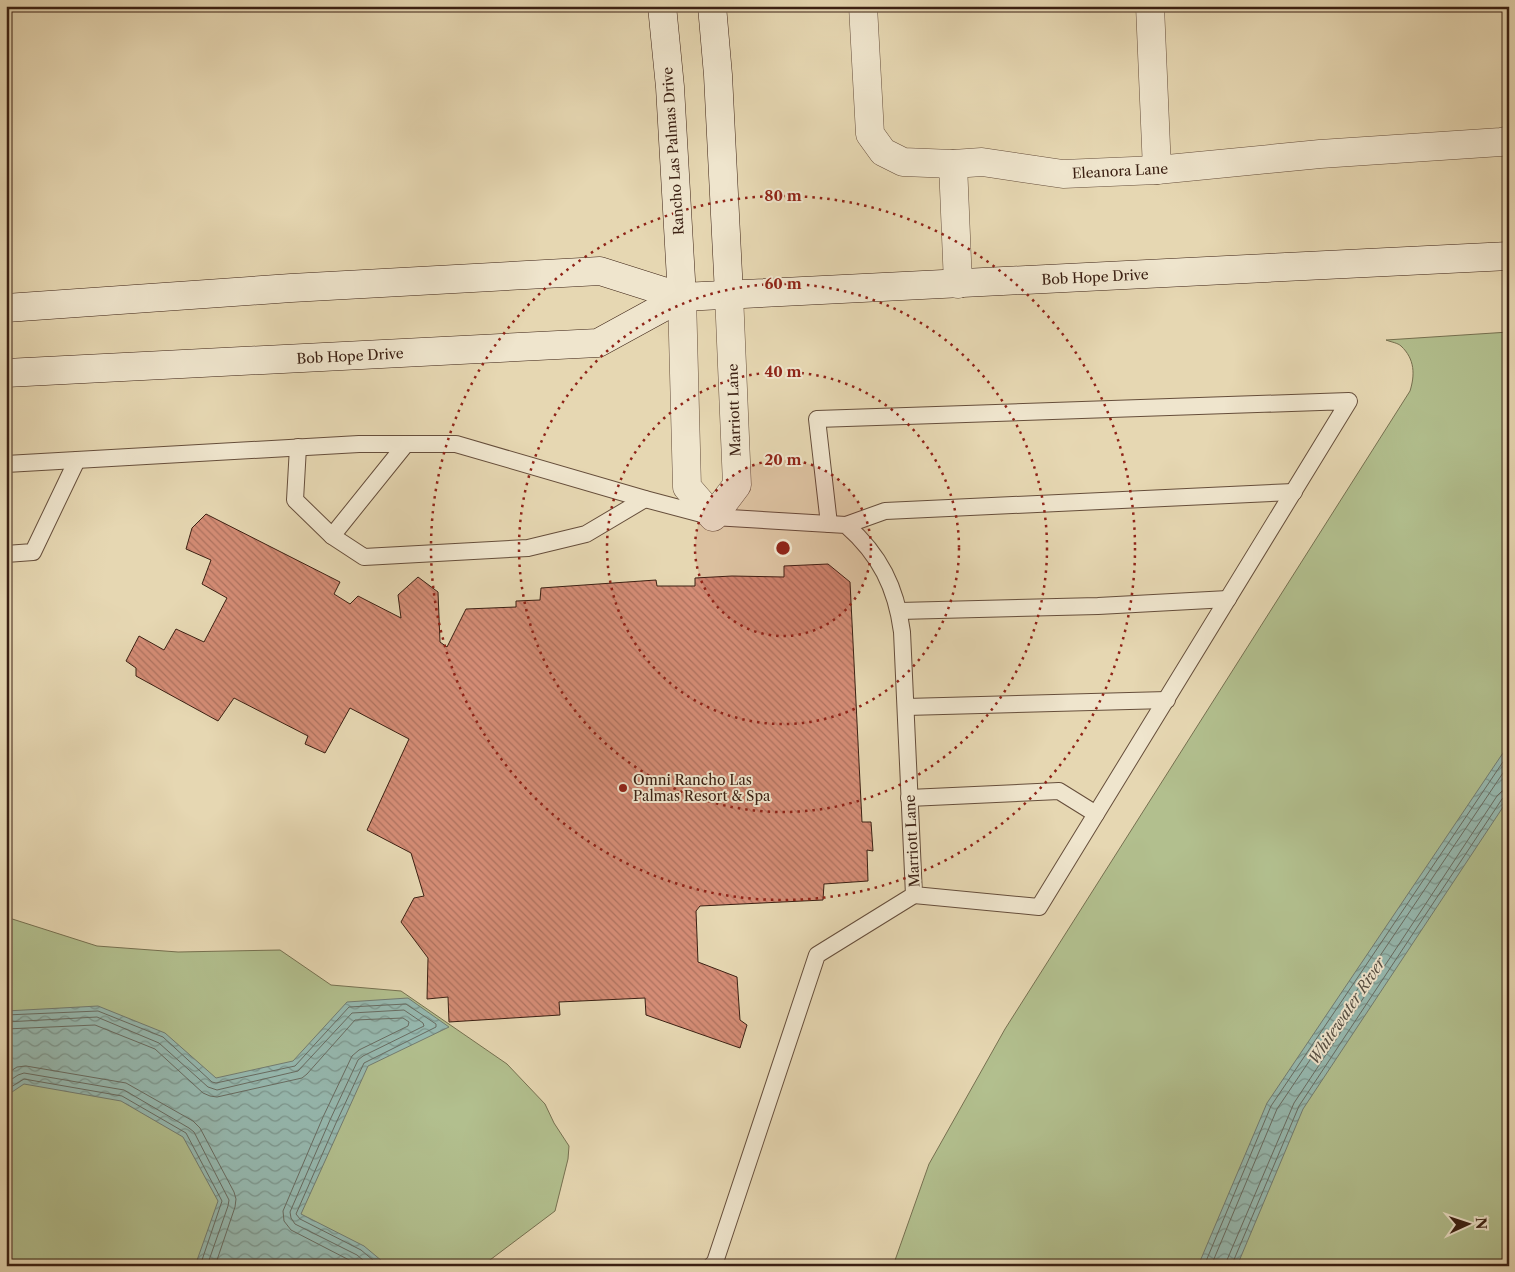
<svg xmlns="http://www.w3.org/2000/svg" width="1515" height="1272" font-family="'Libre Caslon Text',serif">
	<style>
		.grass { fill: #b2bf8e; stroke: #767050 }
		.water { fill: url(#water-waves); stroke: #727c71 }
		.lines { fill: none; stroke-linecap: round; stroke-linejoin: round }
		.shore { stroke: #686c62; stroke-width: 1 }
		.building { fill: url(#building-back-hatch); stroke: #3b2013 }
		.lane-casing { stroke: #664e3b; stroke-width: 18 }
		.street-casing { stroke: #664e3b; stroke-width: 29 }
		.secondary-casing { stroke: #3b2013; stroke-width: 29 }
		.lane { stroke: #efe5cd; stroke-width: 16 }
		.street { stroke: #efe5cd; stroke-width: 28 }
		.secondary { stroke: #efe5cd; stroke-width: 28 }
		.ring { fill: none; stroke: #8f2418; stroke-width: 2.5; stroke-dasharray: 2.5 5 }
		.poi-dot { fill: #8f2418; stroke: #efe5cd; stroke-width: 2 }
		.labels { text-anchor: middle; stroke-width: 4; stroke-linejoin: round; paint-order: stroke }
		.street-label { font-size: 14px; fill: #3b2013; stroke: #efe5cd }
		.poi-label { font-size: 14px; fill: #3b2013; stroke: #efe5cd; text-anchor: start }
		.water-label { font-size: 15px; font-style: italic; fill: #564e42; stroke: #efe5cd }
		.centre { fill: #8f2418; stroke: #efe5cd; stroke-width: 2.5 }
		.ring-label { font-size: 15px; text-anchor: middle; font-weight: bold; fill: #8f2418; stroke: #efe5cd; stroke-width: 4; stroke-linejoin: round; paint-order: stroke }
	</style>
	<defs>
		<pattern id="water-waves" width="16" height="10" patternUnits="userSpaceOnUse" patternTransform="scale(1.25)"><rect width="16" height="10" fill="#96b9b0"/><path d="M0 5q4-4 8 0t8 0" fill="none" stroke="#7c968e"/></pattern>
		<pattern id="building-back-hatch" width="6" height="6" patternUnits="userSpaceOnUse" patternTransform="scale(1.25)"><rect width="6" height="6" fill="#d48c75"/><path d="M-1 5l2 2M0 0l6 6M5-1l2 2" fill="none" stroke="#ad725f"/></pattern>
	</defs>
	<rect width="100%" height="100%" fill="#e6d7b2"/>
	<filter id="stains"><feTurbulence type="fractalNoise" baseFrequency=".004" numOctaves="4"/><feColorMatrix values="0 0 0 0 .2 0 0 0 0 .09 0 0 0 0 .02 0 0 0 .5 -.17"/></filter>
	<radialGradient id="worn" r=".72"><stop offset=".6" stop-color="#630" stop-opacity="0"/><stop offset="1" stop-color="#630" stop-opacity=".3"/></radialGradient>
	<g class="grass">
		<path d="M1509 332V1266H893L929 1164 1005 1029 1410 391C1415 375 1415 359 1401 346 1398 343 1391 342 1386 340Z"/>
		<path d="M6 917 97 946 178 952 280 950 331 985 401 991 507 1064 545 1104 554 1123 569 1146 568 1159 555 1211 482 1266H6Z"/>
	</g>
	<g class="water">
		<path d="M1509 744V798L1303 1109 1237 1266H1198L1267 1103Z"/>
		<path d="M408 998 449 1027 368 1066 301 1214 364 1246 388 1266H195L218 1201 183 1137 121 1101 24 1084 6 1096V1011L98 1006 165 1033 216 1078 293 1061 347 1002Z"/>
	</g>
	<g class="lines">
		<g class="shore">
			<path d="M6 1015 98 1011 163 1037 212 1082 216 1083 295 1066 349 1007 406 1004 436 1024V1027L364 1063 336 1123 296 1214 300 1219 361 1250 380 1266"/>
			<path d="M6 1022 97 1017 159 1043 208 1087 217 1090 298 1071 352 1013 404 1010 423 1023 424 1026 363 1056 358 1060 330 1120 290 1212 291 1218 295 1224 357 1255 370 1266"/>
			<path d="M6 1029 95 1025 155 1049 203 1093 210 1096 217 1097 302 1078 307 1074 355 1020 403 1018 409 1022 408 1026 359 1050 352 1056 323 1117 283 1211 284 1221 291 1230 353 1262 358 1266"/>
			<path d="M6 1074 17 1067 26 1066 126 1083 193 1121 200 1128 234 1192 236 1199 235 1207 215 1266"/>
			<path d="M6 1083 18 1075 24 1073 124 1090 189 1128 194 1132 229 1200 228 1206 207 1266"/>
			<path d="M6 1090 24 1079 122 1096 186 1133 222 1201 200 1266"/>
			<path d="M1204 1266 1271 1106 1509 753"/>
			<path d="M1211 1266 1277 1109 1509 764"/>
			<path d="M1226 1266 1227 1260 1294 1103 1497 796 1502 791 1509 790"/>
			<path d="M1232 1266 1233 1262 1299 1106 1502 799 1505 797 1509 796"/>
		</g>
	</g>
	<path class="building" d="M206 514 340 582 334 594 350 604 358 596 401 618 398 595 418 577 438 592 440 642 447 647 466 609 516 607V601L540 600 541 588 656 580 657 586H695V578L732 576 784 577V566L828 564 850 582 862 822H871L873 851 867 850 868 881 824 884 823 900 700 906 696 911 698 962 737 977 740 1020 747 1025 740 1048 646 1015 645 998 559 1002 560 1015 449 1022 448 997 427 999 428 958 401 922 414 898 424 896 411 853 367 830 409 739 350 708 325 753 305 744 308 736 234 698 218 721 136 676V668L126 661 139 636 164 650 176 629 204 642 227 598 202 584 211 560 186 549 192 528Z"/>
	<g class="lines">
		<g class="lane-casing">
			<g id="lane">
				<path d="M298 447 295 500 332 536 364 557 528 548 586 534 645 499"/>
				<path d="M6 464 359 444H456L645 499 713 517 846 525C880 555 896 587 902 632L914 895 817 955 715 1262 711 1266"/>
				<path d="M829 524 817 419 1349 401 1039 907 914 895"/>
				<path d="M846 525 885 511 1294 492"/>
				<path d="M332 536 406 444"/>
				<path d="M6 554 33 552 77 460"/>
				<path d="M899 611 1098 606 1228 599"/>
				<path d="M906 707 1167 700"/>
				<path d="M909 798 1059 791 1096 814"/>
			</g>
		</g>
		<g class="street-casing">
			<g id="street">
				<path d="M863 6 870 134 883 152 903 162 953 164 982 162 1063 174 1157 170 1320 154 1501 142 1509 140"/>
				<path d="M1150 6 1157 170"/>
				<path d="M953 164 958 284"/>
				<path d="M682 297 687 487 713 517 737 485 729 294"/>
			</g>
		</g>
		<g class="secondary-casing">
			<g id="secondary">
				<path d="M662 6 670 87 682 297"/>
				<path d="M712 6 718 75 729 294"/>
				<path d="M6 308 291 288 600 271 682 297 1509 256"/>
				<path d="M6 373 598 343 682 297"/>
			</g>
		</g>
		<use href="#lane" class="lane"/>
		<use href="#street" class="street"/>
		<use href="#secondary" class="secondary"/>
	</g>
	<circle cx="783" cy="548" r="88" fill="#8f2418" fill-opacity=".12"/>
	<g class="ring">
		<circle cx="783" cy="548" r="88"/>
		<circle cx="783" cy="548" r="176"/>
		<circle cx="783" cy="548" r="264"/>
		<circle cx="783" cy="548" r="352"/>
	</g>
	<circle class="poi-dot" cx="623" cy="788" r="5"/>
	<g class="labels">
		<g class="street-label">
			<text transform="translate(673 151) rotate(-94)" y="5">Rancho Las Palmas Drive</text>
			<text transform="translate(1120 171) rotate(-3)" y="5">Eleanora Lane</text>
			<text transform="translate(1095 277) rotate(-3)" y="5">Bob Hope Drive</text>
			<text transform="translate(350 356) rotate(-3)" y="5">Bob Hope Drive</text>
			<text transform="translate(734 410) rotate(-92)" y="5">Marriott Lane</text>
			<text transform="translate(912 841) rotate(-93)" y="5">Marriott Lane</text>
		</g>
		<g class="poi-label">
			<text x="633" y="785">Omni Rancho Las<tspan x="633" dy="16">Palmas Resort &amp; Spa</tspan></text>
		</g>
		<g class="water-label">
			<text transform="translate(1347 1011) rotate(-56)" y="5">Whitewater River</text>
		</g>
	</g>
	<circle cx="783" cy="548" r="8" class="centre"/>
	<g class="ring-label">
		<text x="783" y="201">80 m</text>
		<text x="783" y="289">60 m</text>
		<text x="783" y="377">40 m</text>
		<text x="783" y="465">20 m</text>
	</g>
	<rect width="1515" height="1272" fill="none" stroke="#e6d7b2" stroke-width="25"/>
	<rect x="8" y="8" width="1500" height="1257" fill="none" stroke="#3b2013" stroke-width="2.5"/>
	<rect x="12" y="12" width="1490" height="1247" fill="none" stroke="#3b2013"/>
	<g transform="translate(1468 1224) rotate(87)" stroke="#efe5cd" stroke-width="4" paint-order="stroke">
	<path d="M0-4L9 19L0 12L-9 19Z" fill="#3b2013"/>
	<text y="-8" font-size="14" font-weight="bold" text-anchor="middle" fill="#3b2013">N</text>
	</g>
	<rect width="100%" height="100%" filter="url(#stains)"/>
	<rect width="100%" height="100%" fill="url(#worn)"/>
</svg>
